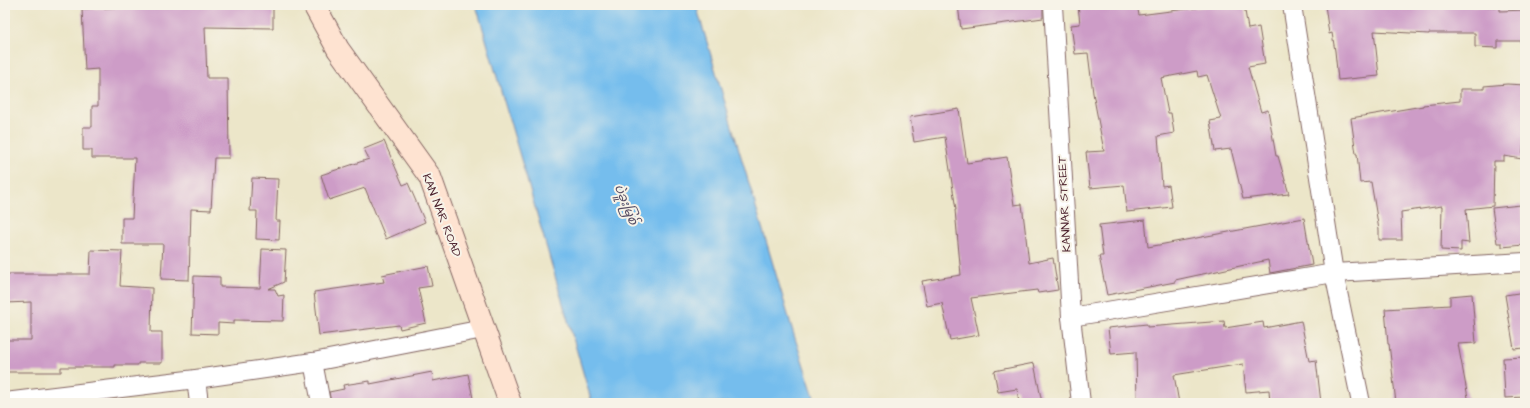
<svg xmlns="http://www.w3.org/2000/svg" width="1530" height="408" font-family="'Architects Daughter','Noto Sans Myanmar',sans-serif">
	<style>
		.water { fill: #75bded; stroke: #606e8c }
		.building { fill: #cd9cc7 }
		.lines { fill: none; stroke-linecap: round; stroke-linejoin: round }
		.street-casing { stroke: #836562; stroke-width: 20 }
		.secondary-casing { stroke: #836562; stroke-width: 24 }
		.street { stroke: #fff; stroke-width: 18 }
		.secondary { stroke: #fee3d1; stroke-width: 22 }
		.labels { text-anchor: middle; stroke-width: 4; stroke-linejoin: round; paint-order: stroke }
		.street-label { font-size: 12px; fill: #4a1f2b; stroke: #f7f3e8 }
		.water-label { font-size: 13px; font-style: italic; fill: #574e65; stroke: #f7f3e8 }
	</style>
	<rect width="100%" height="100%" fill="#f7f3e8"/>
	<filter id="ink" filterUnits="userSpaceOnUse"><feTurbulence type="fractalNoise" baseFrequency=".025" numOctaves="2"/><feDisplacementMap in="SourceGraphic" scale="8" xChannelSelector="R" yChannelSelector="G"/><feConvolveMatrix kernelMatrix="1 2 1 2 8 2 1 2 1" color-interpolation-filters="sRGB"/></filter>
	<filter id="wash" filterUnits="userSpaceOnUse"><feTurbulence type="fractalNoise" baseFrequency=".012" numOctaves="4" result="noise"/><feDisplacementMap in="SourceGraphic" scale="16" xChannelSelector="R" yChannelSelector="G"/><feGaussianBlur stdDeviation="0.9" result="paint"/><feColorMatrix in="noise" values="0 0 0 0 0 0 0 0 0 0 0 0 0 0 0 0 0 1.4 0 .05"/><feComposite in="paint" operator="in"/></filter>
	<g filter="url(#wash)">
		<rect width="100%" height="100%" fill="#ece6c9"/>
		<path class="water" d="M476 5H696L794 335 816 403H592Z"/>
		<g id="blocks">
			<g class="building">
				<path d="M178 5H273V28L205 27 207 78H228L229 158H214L211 210 191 209 189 280 161 279 163 244H122V218H132L135 158H92V150H83V127H92V106H98V69L85 70 82 9Z"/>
				<path d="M958 5H1043V18L961 29Z"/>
				<path d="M1078 5H1137L1139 15 1218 5H1244L1248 29 1259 27 1265 64 1248 67 1261 112 1268 110 1276 156H1278L1289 194 1243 199 1231 149 1215 151 1210 121 1221 119 1207 75 1198 77 1197 71 1161 78 1168 113H1171L1174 133 1158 136 1162 186 1169 185 1172 207 1127 212 1124 185 1090 188 1086 152 1104 151 1093 93 1088 53 1075 54 1071 25 1080 24Z"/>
				<path d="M1325 5H1466V6L1500 7V11L1525 10V41H1498V48L1475 47V33H1429V34L1374 31 1379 76 1338 80 1335 51 1332 33 1329 34Z"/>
				<path d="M1507 84 1525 85V131L1522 159 1504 156V161H1494L1493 206 1466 209 1469 243 1461 242V251L1441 250 1442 206 1401 212 1402 240H1379V230L1371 182 1360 183 1357 154H1356L1351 118 1423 106V105L1460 101V89H1484V86Z"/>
				<path d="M959 109 967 163 1007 157 1014 205 1022 204 1029 263 1053 258 1058 290 1038 293 1037 290 971 298 979 335 950 340 942 303 927 306 922 281 961 275 955 210H956L945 137 914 142 910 117Z"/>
				<path d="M384 141 403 185 408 183 425 222 386 239 365 188 329 200 321 175 369 159 364 149Z"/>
				<path d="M252 178 278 179 276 221H280L279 240 256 239 257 211H250Z"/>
				<path d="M1521 205 1524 245 1502 247V243H1497L1492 208Z"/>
				<path d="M1304 218 1312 265 1270 273 1268 260 1175 280V282L1107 295 1099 256H1103L1099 225 1145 220 1148 247Z"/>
				<path d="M262 249 286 250 284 282 268 289H275L278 296 284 295 283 321 234 320V324L218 323V334L192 333 194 276 220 277V287L260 288Z"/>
				<path d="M91 250 122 251 120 286 152 288 151 332H162V363H138V365H115V367H61V372H5V340H31V302L5 303V274H90Z"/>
				<path d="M428 266 432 286 418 288 426 323 400 329 399 325 319 335 314 292 384 282 382 275Z"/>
				<path d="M1525 292V348L1514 349 1505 295Z"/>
				<path d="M1472 294 1476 343 1458 344 1469 403H1396L1389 344H1388L1385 309 1450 305V296Z"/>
				<path d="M1224 321 1225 328 1263 322 1264 328 1301 321 1309 361 1316 360 1321 403H1270L1269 390 1246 392 1243 364 1174 375 1179 403H1137L1136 352 1111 354 1108 328 1147 324V327Z"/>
				<path d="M1525 357V397L1505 398 1503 358Z"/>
				<path d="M1034 363 1042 403H1019L1017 389 998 392 994 371Z"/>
				<path d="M432 372 433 381 468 374 474 403H331L329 392 344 389 343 385 370 381V384Z"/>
			</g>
		</g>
	</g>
	<g filter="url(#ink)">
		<use href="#blocks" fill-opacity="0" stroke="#836562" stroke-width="1"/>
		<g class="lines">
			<g class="street-casing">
				<g id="street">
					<path d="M1053 5 1071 317 1081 403"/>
					<path d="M1292 5 1334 273 1361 403"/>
					<path d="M1071 317 1334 273 1525 262"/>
					<path d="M313 362 321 403"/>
					<path d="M196 379 199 403"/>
					<path d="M5 402 196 379 313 362 483 329"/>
				</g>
			</g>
			<g class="secondary-casing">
				<path id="secondary" d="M314 5 338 49 430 177 510 403"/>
			</g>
			<use href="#street" class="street"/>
			<use href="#secondary" class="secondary"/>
		</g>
	</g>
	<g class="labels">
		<g class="street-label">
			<text transform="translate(1064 204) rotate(-93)" y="4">KANNAR STREET</text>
			<text transform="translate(442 215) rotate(69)" y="4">KAN NAR ROAD</text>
		</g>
		<g class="water-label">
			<text transform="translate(627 204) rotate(68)" y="5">ပဲခူးမြစ်</text>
		</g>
	</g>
	<rect width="1530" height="408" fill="none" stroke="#f7f3e8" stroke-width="20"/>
</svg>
